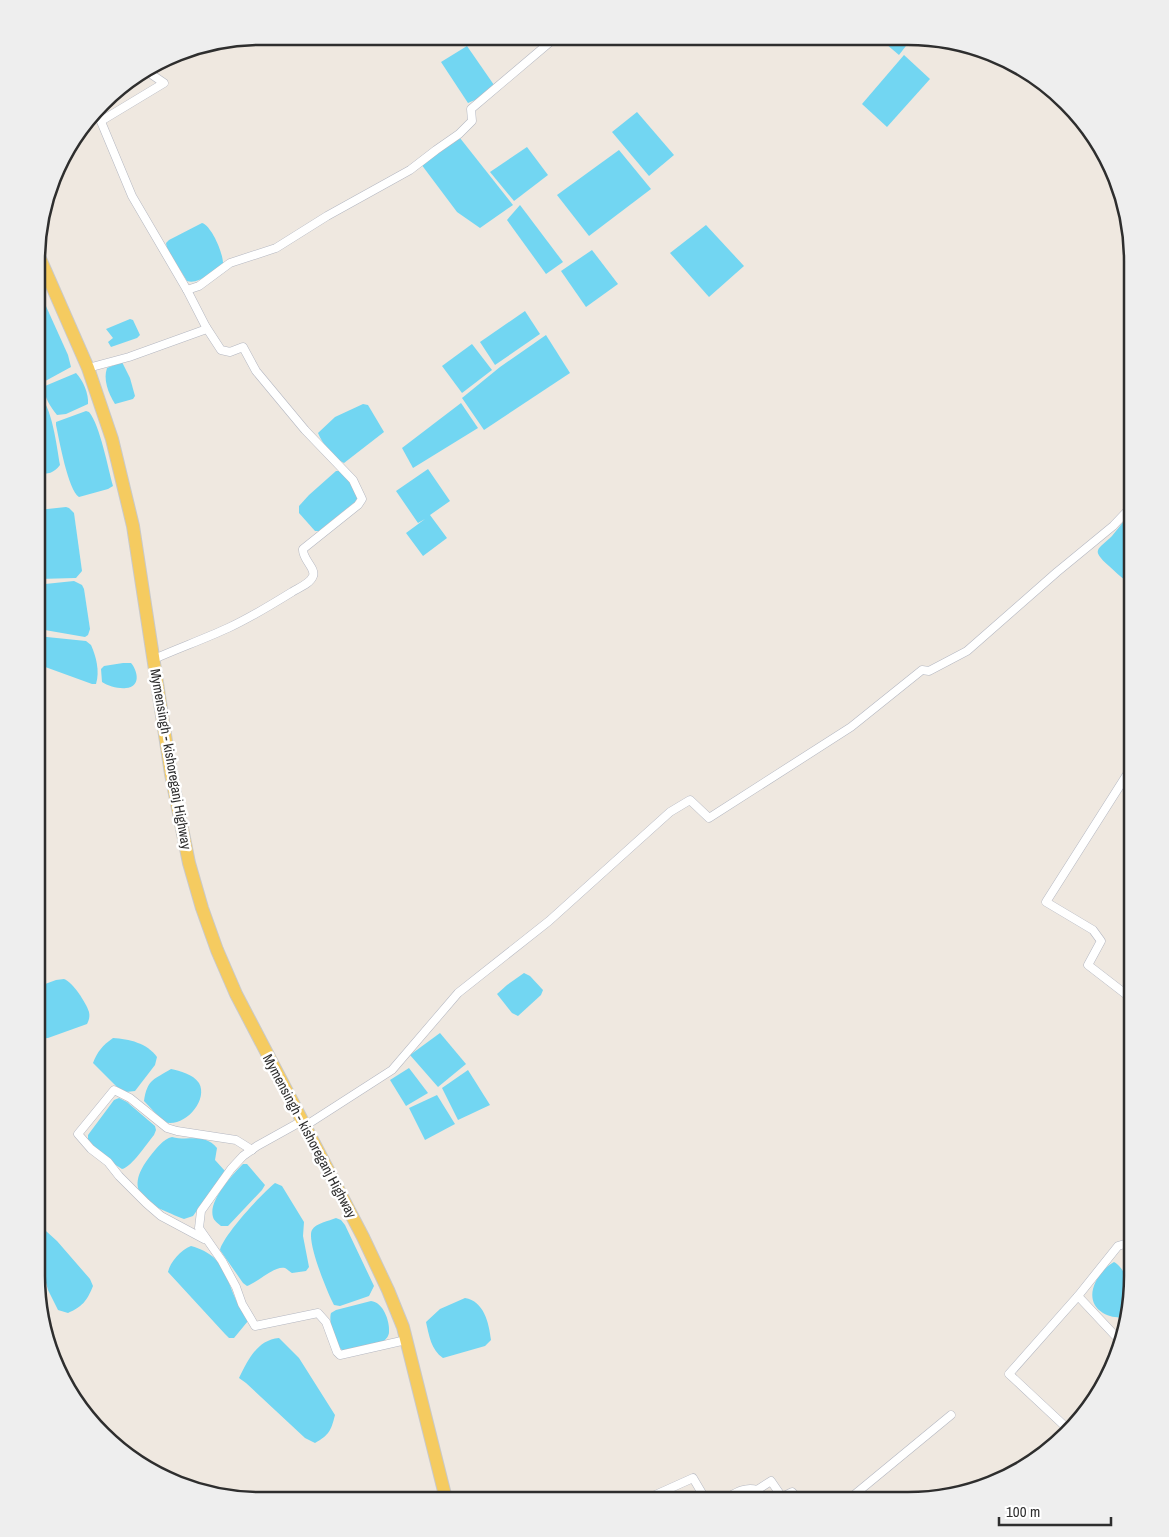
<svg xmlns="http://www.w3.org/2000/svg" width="1169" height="1537" font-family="'Archivo Narrow',sans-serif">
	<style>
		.water { fill: #72d6f2 }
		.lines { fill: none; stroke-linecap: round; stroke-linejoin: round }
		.minor-casing { stroke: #b4b7c1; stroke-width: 9 }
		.primary-casing { stroke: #c9c9c9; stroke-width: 14 }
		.minor { stroke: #fff; stroke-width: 8 }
		.primary { stroke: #f5cb60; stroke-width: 12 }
		.labels { text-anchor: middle; stroke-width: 5; stroke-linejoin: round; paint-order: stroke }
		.street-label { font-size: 14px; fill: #2e2e2e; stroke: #fff }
		.rim { fill: none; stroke: #2e2e2e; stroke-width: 2.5 }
	</style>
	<rect width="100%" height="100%" fill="#efe8e0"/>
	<g class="water">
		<path d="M879 38H912L899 55Z"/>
		<path d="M467 46 494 85 482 97 468 103 441 62Z"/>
		<path d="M904 55 930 79 887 127 862 104Z"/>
		<path d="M637 112 674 155 649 176 612 132Z"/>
		<path d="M460 138 513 205 480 228 457 212 421 164Z"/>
		<path d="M527 147 548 175 514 201 490 172Z"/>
		<path d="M619 150 651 189 589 236 557 195Z"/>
		<path d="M520 205 563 262 546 274 507 220Z"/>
		<path d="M202 223C212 226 224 255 223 265 214 271 198 285 187 281L167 249 166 243 169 240Z"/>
		<path d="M706 225 744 266 709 297 670 253Z"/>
		<path d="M592 250 618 284 586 307 561 271Z"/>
		<path d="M45 304 68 355 71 367 38 385V307Z"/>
		<path d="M525 311 540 334 495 365 480 342Z"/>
		<path d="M130 319 133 320 140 335 137 338 111 347 108 342 113 338 106 329Z"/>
		<path d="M546 335 570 373 484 430 462 398 500 367Z"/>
		<path d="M472 344 492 370 462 393 442 366Z"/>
		<path d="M122 362 130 378 135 396 133 399 115 404C108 393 103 379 107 368Z"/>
		<path d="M76 373C83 380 89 394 88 404L66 414 57 415C51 407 43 397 45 386Z"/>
		<path d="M38 394C52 404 57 448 60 465 53 474 49 473 38 475Z"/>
		<path d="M461 403 478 428 413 468 402 448Z"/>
		<path d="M363 404 368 405 384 432 344 463C333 458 322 443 318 433L335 417Z"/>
		<path d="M86 411 89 412C100 425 108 468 113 486L108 489 79 497C68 490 59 439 56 425V422Z"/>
		<path d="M428 469 450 501 430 515 447 538 423 556 406 533 425 519 418 523 396 491Z"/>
		<path d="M336 471H342L349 479 358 497 355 502 319 531H315L299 513V506L309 495Z"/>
		<path d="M66 507 69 508 74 513 82 571 76 578 38 579V510Z"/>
		<path d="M1128 520 1133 523V577L1127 581C1120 577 1115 571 1109 566 1090 549 1098 550 1112 536 1116 531 1120 526 1124 521Z"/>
		<path d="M74 581 82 585 84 589 90 629 88 635 85 637 39 629 37 624 43 587 45 584Z"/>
		<path d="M37 636 86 641 91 645C96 656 100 671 96 684H92L37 664Z"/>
		<path d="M123 663H131C138 671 141 687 126 688 119 689 108 686 102 682L101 669 104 666Z"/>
		<path d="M524 973 530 976 543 990 541 995 518 1016 512 1013 497 994 507 985Z"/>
		<path d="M64 979C73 982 86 1003 89 1012 90 1017 89 1020 87 1024L48 1038 37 1039V987L56 980Z"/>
		<path d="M440 1033 466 1064 438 1087 410 1055Z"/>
		<path d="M113 1038C129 1039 147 1043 157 1057L155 1065 135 1091 126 1092 120 1090 93 1063C97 1052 103 1045 113 1038Z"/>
		<path d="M409 1068 428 1093 406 1106 390 1080Z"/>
		<path d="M171 1069C180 1071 193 1074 199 1083 209 1101 183 1129 164 1122L144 1101C147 1079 155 1079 171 1069Z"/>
		<path d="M468 1070 490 1105 458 1120 442 1088Z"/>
		<path d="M437 1095 455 1124 425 1140 409 1108Z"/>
		<path d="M119 1098 127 1102 155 1126 156 1130 154 1135C147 1143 132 1167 122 1169L111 1162 88 1141V1135L114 1100Z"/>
		<path d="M172 1137C189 1142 203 1132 217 1148L215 1160 225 1171 193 1216 184 1219C150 1205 119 1195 151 1155 157 1148 163 1139 172 1137Z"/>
		<path d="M243 1164H247L265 1185 262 1190 228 1226H221C218 1223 214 1221 213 1217 208 1201 232 1175 243 1164Z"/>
		<path d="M275 1183 282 1186 304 1222 303 1236 309 1267 306 1271 292 1273C290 1272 287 1269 285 1268 275 1265 257 1283 247 1286L243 1283 220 1250C223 1236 262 1193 275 1183Z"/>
		<path d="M336 1218 341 1220 345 1225 374 1286 369 1296 340 1306 334 1305C328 1294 306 1241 312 1230 316 1223 329 1221 336 1218Z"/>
		<path d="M36 1222 57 1241 90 1279 93 1286C87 1301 82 1307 68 1313L58 1310 48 1290 45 1279 36 1270Z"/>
		<path d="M191 1246C226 1256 224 1276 238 1304 241 1310 245 1315 248 1321L234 1338H229L225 1334 168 1272C170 1262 181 1250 191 1246Z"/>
		<path d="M1114 1262C1123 1267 1123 1275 1132 1280 1132 1293 1132 1308 1122 1318 1116 1317 1109 1317 1103 1313 1081 1300 1097 1271 1114 1262Z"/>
		<path d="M465 1298C484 1301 489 1323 491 1340L485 1346 443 1358C431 1350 429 1335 426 1322L440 1309Z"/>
		<path d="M371 1301C383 1302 390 1321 389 1332 389 1336 386 1339 383 1342L343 1351C336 1346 328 1322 331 1313L336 1310Z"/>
		<path d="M279 1338 299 1358 335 1415C331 1431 329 1435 315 1443L305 1438 246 1383 239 1378C248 1360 257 1340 279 1338Z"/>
	</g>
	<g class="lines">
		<g class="minor-casing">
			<g id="minor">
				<path d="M101 121 164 83 148 72"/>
				<path d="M187 290 199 286 230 263 276 248 327 216 410 170 436 150 459 134 472 121 471 109 556 37"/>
				<path d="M88 368 129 357 204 330 206 327 187 290 132 196 97 112"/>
				<path d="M154 659C179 648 204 639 228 628 250 618 271 605 292 592 298 588 310 584 313 576 316 568 302 559 303 549L358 505 362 499 353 480 305 430 256 371 243 347 230 352 221 350 206 327"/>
				<path d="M1132 999 1088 965 1101 941 1093 930 1046 902 1133 765"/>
				<path d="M302 1121 257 1146 243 1156 231 1169 201 1211 199 1228 222 1261 236 1287 242 1304 255 1326 318 1313 326 1322 337 1352 340 1355 406 1340"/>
				<path d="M305 1126 392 1070 458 993 549 921 670 812 690 800 709 818 851 727 922 670 929 671 967 651 1057 572 1113 526 1133 505"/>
				<path d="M204 1239 161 1216 146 1203 119 1176 108 1162 91 1149 78 1134 114 1090 130 1098 167 1128 177 1131 236 1140 252 1150"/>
				<path d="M1078 1296 1122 1343"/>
				<path d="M1069 1430 1009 1374 1078 1296 1118 1246 1131 1242 1132 1240"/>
				<path d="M644 1500 693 1478 706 1500"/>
				<path d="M723 1500C734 1494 744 1486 757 1490L771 1481 782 1497 792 1492 800 1500"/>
				<path d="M843 1501 854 1495 951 1415"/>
			</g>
		</g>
		<g class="primary-casing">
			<path id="primary" d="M38 254 88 368 112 439 133 526 171 774 189 863 202 908 217 950 236 994 363 1237 388 1290 403 1327 446 1499"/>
		</g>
		<use href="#minor" class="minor"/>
		<use href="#primary" class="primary"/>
	</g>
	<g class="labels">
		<g class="street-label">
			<text transform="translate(171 759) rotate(80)" y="5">Mymensingh - kishoreganj Highway</text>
			<text transform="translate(310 1136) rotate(62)" y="5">Mymensingh - kishoreganj Highway</text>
		</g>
	</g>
	<path d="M0 0H1169V1537H0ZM261 45H908A216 216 0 0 1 1124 261V1276A216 216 0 0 1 908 1492H261A216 216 0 0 1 45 1276V261A216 216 0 0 1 261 45Z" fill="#eee" fill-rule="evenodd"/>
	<path class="rim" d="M261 45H908A216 216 0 0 1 1124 261V1276A216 216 0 0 1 908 1492H261A216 216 0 0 1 45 1276V261A216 216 0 0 1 261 45Z"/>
	<path d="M999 1517v8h112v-8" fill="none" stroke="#2e2e2e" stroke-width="2.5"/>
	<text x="1006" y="1517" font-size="15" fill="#2e2e2e" stroke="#ffffff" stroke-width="4" paint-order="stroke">100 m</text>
</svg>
